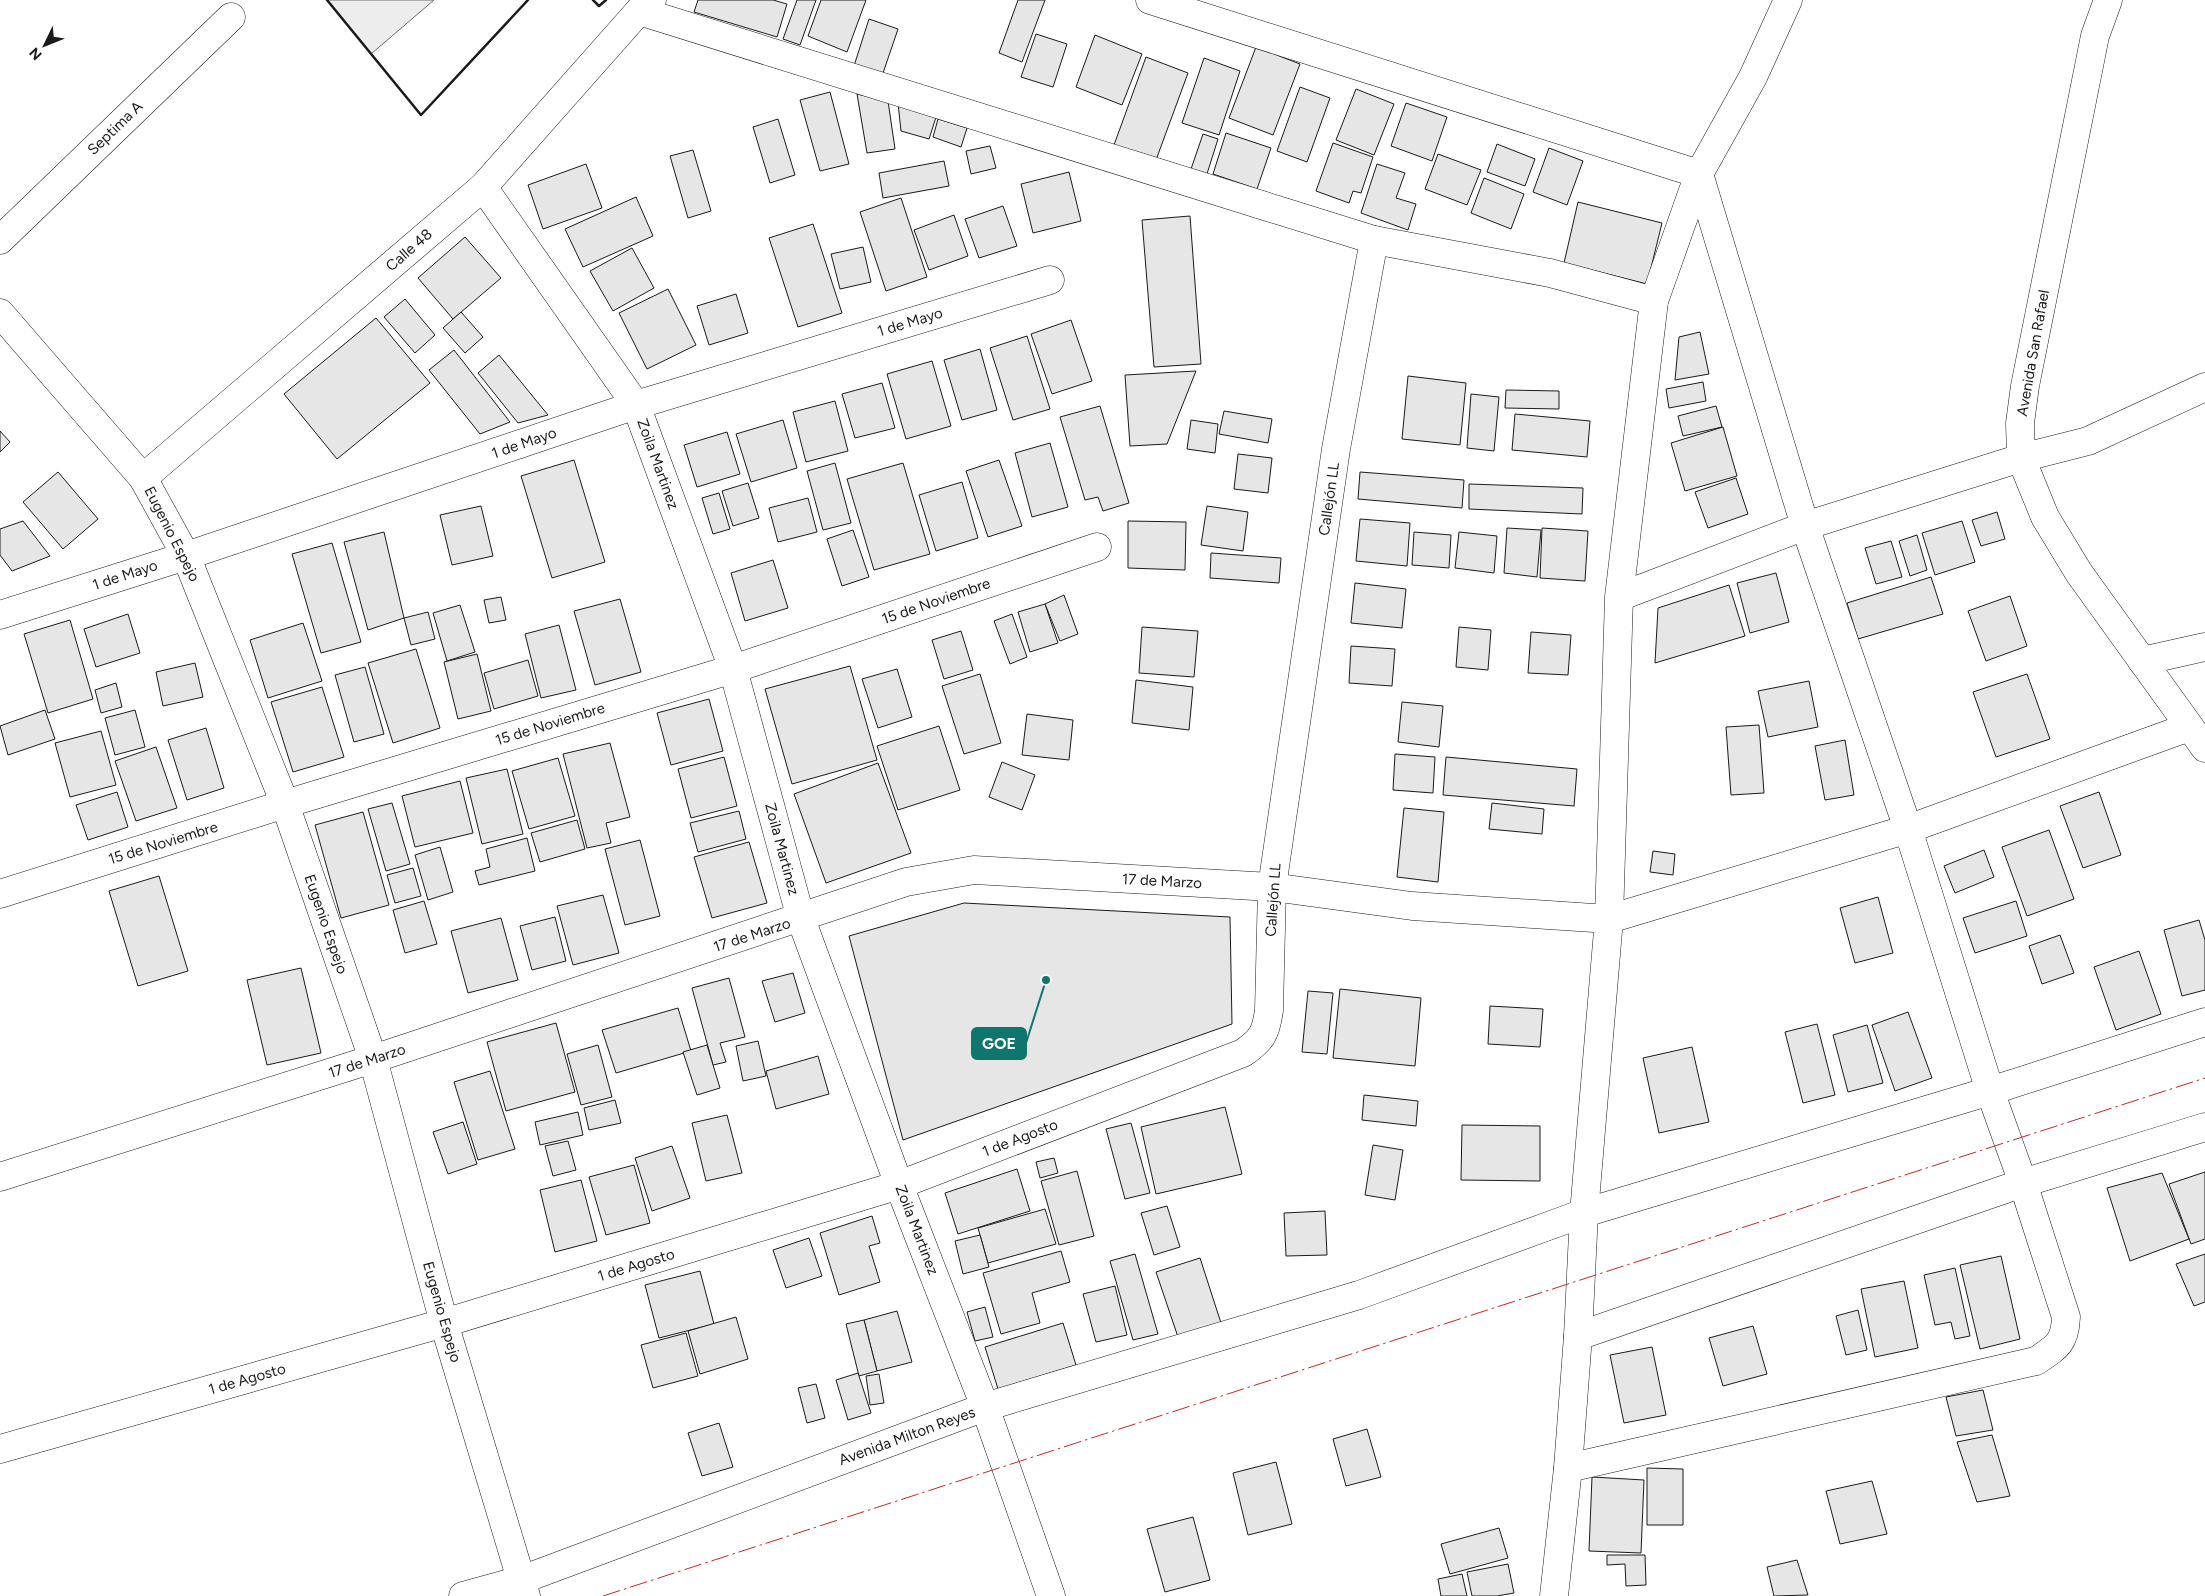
<svg xmlns="http://www.w3.org/2000/svg" width="2205" height="1596" font-family="Figtree,sans-serif">
	<style>
		.parking { fill: #ededed; stroke: #6a6a6a }
		.building { fill: #e6e6e6; stroke: #1a1a1a }
		.lines { fill: none; stroke-linecap: round; stroke-linejoin: round }
		.minor-casing { stroke: #1a1a1a; stroke-width: 29 }
		.minor { stroke: #fff; stroke-width: 28 }
		.wall { stroke: #1a1a1a; stroke-width: 2.5 }
		.power { stroke: #c62828; stroke-width: 1; stroke-dasharray: 18 4 2.5 4; stroke-linecap: butt }
		.labels { text-anchor: middle; stroke-width: 4; stroke-linejoin: round; paint-order: stroke }
		.street-label { font-size: 15px; fill: #1a1a1a; stroke: #fff }
		.leader { fill: none; stroke: #0f766e; stroke-width: 2 }
		.callout-dot { fill: #0f766e; stroke: #fff; stroke-width: 2 }
		.callout { fill: #0f766e; stroke: #0f766e; stroke-width: 2 }
		.callout-label { font-size: 16px; text-anchor: middle; font-weight: bold; fill: #fff }
	</style>
	<rect width="100%" height="100%" fill="#fff"/>
	<path class="parking" d="M327 0H434L371 54Z"/>
	<g class="building">
		<path d="M698 0H773L787 4 777 37 694 12Z"/>
		<path d="M797 0H816L800 45 783 39Z"/>
		<path d="M821 0H866L847 52 808 36Z"/>
		<path d="M1018 0H1045L1022 62 999 53Z"/>
		<path d="M869 19 898 29 881 79 853 69Z"/>
		<path d="M1036 34 1067 44 1053 87 1021 77Z"/>
		<path d="M1095 35 1142 54 1122 105 1076 87Z"/>
		<path d="M1256 47 1300 64 1273 135 1229 118Z"/>
		<path d="M1146 57 1188 73 1156 160 1114 145Z"/>
		<path d="M1204 58 1240 71 1219 135 1182 123Z"/>
		<path d="M1300 87 1330 98 1307 162 1277 151Z"/>
		<path d="M1356 89 1394 104 1374 155 1336 140Z"/>
		<path d="M830 92 849 164 820 171 800 100Z"/>
		<path d="M857 94 888 101 895 149 867 153Z"/>
		<path d="M898 103 937 114 929 139 901 131Z"/>
		<path d="M1406 103 1447 117 1432 161 1391 146Z"/>
		<path d="M778 119 795 175 770 183 753 127Z"/>
		<path d="M938 119 967 128 961 147 933 137Z"/>
		<path d="M1226 133 1271 148 1257 189 1213 174Z"/>
		<path d="M1203 134 1218 139 1206 177 1190 172Z"/>
		<path d="M1333 143 1373 157 1361 193 1353 191 1349 203 1316 191Z"/>
		<path d="M1497 144 1535 159 1525 186 1487 172Z"/>
		<path d="M990 146 996 168 971 174 966 151Z"/>
		<path d="M1549 148 1583 161 1567 205 1533 192Z"/>
		<path d="M693 150 711 211 688 218 670 156Z"/>
		<path d="M1438 154 1481 170 1467 205 1425 189Z"/>
		<path d="M944 161 949 186 883 198 879 173Z"/>
		<path d="M586 164 602 208 543 229 528 185Z"/>
		<path d="M1377 164 1405 173 1396 198 1416 204 1408 230 1361 213Z"/>
		<path d="M1069 172 1081 221 1033 233 1021 184Z"/>
		<path d="M1484 178 1524 194 1511 229 1471 213Z"/>
		<path d="M636 197 653 236 583 267 565 229Z"/>
		<path d="M901 198 927 277 886 291 860 212Z"/>
		<path d="M1578 202 1662 223 1647 284 1564 263Z"/>
		<path d="M1003 206 1017 246 979 258 965 219Z"/>
		<path d="M954 215 968 256 929 270 914 230Z"/>
		<path d="M1190 216 1201 364 1154 367 1142 220Z"/>
		<path d="M813 224 842 313 798 327 769 238Z"/>
		<path d="M465 237 501 278 453 319 418 278Z"/>
		<path d="M863 247 871 282 840 289 831 254Z"/>
		<path d="M632 248 654 288 613 311 590 271Z"/>
		<path d="M668 289 696 345 647 369 619 313Z"/>
		<path d="M736 294 748 333 709 345 697 306Z"/>
		<path d="M405 299 435 335 415 353 384 317Z"/>
		<path d="M461 312 483 337 465 353 443 328Z"/>
		<path d="M376 318 430 383 337 459 284 394Z"/>
		<path d="M1071 320 1092 381 1052 394 1031 334Z"/>
		<path d="M1700 332 1709 374 1675 380 1679 337Z"/>
		<path d="M1027 336 1050 409 1013 420 990 348Z"/>
		<path d="M980 349 997 410 962 420 944 360Z"/>
		<path d="M454 350 510 422 480 434 429 370Z"/>
		<path d="M499 355 548 415 518 423 478 373Z"/>
		<path d="M932 361 951 426 906 439 887 374Z"/>
		<path d="M1196 371 1167 444 1130 446 1125 375Z"/>
		<path d="M1408 376 1466 383 1460 445 1402 439Z"/>
		<path d="M1703 382 1706 401 1669 408 1666 389Z"/>
		<path d="M882 383 895 428 855 438 842 394Z"/>
		<path d="M1506 390 1559 391V409L1505 408Z"/>
		<path d="M1471 394 1499 397 1494 451 1467 448Z"/>
		<path d="M835 401 848 451 806 462 793 412Z"/>
		<path d="M1100 406 1129 503 1103 511 1098 497 1085 500 1060 417Z"/>
		<path d="M1716 406 1722 427 1683 436 1678 416Z"/>
		<path d="M1224 411 1272 419 1268 443 1219 434Z"/>
		<path d="M1515 414 1590 421 1587 457 1512 450Z"/>
		<path d="M783 420 797 468 751 482 736 434Z"/>
		<path d="M1191 420 1218 424 1215 453 1187 449Z"/>
		<path d="M1723 427 1737 476 1685 491 1671 443Z"/>
		<path d="M0 431 10 442 0 452Z"/>
		<path d="M727 432 740 474 697 487 684 445Z"/>
		<path d="M1050 443 1068 507 1032 517 1015 453Z"/>
		<path d="M1238 454 1272 458 1268 493 1234 489Z"/>
		<path d="M574 460 605 562 552 578 521 476Z"/>
		<path d="M999 460 1022 526 988 537 966 471Z"/>
		<path d="M835 463 851 523 823 530 807 471Z"/>
		<path d="M903 463 930 554 874 570 847 479Z"/>
		<path d="M58 472 98 519 63 549 23 502Z"/>
		<path d="M1360 472 1464 480 1462 508 1358 499Z"/>
		<path d="M1736 478 1748 514 1708 528 1695 492Z"/>
		<path d="M962 482 978 538 936 551 919 495Z"/>
		<path d="M748 483 759 518 733 526 722 491Z"/>
		<path d="M1469 484 1583 488 1582 514 1469 509Z"/>
		<path d="M719 493 730 529 713 534 702 498Z"/>
		<path d="M808 498 817 532 778 542 769 508Z"/>
		<path d="M481 506 493 556 452 565 440 515Z"/>
		<path d="M1207 506 1248 512 1243 551 1201 545Z"/>
		<path d="M1997 512 2005 539 1981 546 1972 520Z"/>
		<path d="M1360 519 1410 523 1407 566 1356 561Z"/>
		<path d="M23 521 50 556 12 571 0 555V529Z"/>
		<path d="M1128 521 1186 522 1185 570 1128 568Z"/>
		<path d="M1962 521 1975 562 1935 575 1922 533Z"/>
		<path d="M1507 528 1541 530 1537 577 1504 573Z"/>
		<path d="M1542 528 1588 531 1585 581 1540 578Z"/>
		<path d="M853 530 869 577 842 586 827 539Z"/>
		<path d="M384 532 404 618 368 630 344 542Z"/>
		<path d="M1414 532 1451 535 1449 568 1412 565Z"/>
		<path d="M1459 532 1497 536 1494 573 1455 568Z"/>
		<path d="M1917 535 1927 570 1910 576 1899 541Z"/>
		<path d="M1891 541 1902 577 1876 584 1865 548Z"/>
		<path d="M332 543 361 642 321 653 292 554Z"/>
		<path d="M1211 553 1281 558 1279 583 1210 578Z"/>
		<path d="M773 560 788 608 745 621 731 573Z"/>
		<path d="M1776 573 1789 622 1750 633 1737 583Z"/>
		<path d="M1931 577 1943 614 1858 639 1847 603Z"/>
		<path d="M1355 583 1406 589 1402 628 1351 623Z"/>
		<path d="M1729 585 1745 636 1655 663 1658 608Z"/>
		<path d="M1064 595 1078 634 1060 641 1045 604Z"/>
		<path d="M2010 596 2027 646 1986 661 1968 611Z"/>
		<path d="M501 597 506 620 489 623 484 600Z"/>
		<path d="M620 599 641 672 595 685 574 611Z"/>
		<path d="M1045 604 1058 643 1030 652 1018 612Z"/>
		<path d="M460 605 475 652 447 661 433 613Z"/>
		<path d="M428 612 435 639 411 645 404 618Z"/>
		<path d="M128 614 140 653 96 667 84 629Z"/>
		<path d="M1012 614 1027 657 1010 664 994 621Z"/>
		<path d="M70 620 93 699 48 713 24 634Z"/>
		<path d="M303 623 322 681 268 698 250 640Z"/>
		<path d="M559 625 576 690 541 698 525 634Z"/>
		<path d="M1142 627 1198 631 1194 677 1139 673Z"/>
		<path d="M1459 627 1491 630 1488 670 1456 667Z"/>
		<path d="M961 631 973 670 944 679 932 640Z"/>
		<path d="M1531 632 1571 635 1568 675 1528 673Z"/>
		<path d="M1351 646 1395 649 1392 686 1349 683Z"/>
		<path d="M416 649 440 728 393 743 368 663Z"/>
		<path d="M477 654 491 711 458 719 444 662Z"/>
		<path d="M528 660 538 696 494 709 484 673Z"/>
		<path d="M195 663 203 697 163 706 156 672Z"/>
		<path d="M850 666 877 760 792 784 765 689Z"/>
		<path d="M365 667 384 734 354 742 335 675Z"/>
		<path d="M897 669 912 717 878 728 862 679Z"/>
		<path d="M980 674 1001 743 964 754 942 686Z"/>
		<path d="M2027 674 2050 739 1996 757 1973 692Z"/>
		<path d="M1136 680 1193 687 1189 730 1132 723Z"/>
		<path d="M1809 681 1818 727 1768 737 1758 691Z"/>
		<path d="M116 683 122 707 101 713 95 690Z"/>
		<path d="M322 687 344 757 293 772 271 702Z"/>
		<path d="M709 699 723 751 671 765 657 713Z"/>
		<path d="M1402 702 1443 706 1439 747 1398 742Z"/>
		<path d="M45 710 55 739 8 755 0 726Z"/>
		<path d="M135 710 145 747 115 755 105 718Z"/>
		<path d="M1027 714 1073 720 1069 760 1022 755Z"/>
		<path d="M1759 725 1764 793 1731 795 1726 727Z"/>
		<path d="M939 726 960 790 898 810 877 746Z"/>
		<path d="M206 728 224 788 187 800 168 740Z"/>
		<path d="M101 731 116 785 70 797 55 743Z"/>
		<path d="M1845 740 1854 795 1825 800 1815 746Z"/>
		<path d="M610 743 630 817 606 823 611 843 587 848 563 754Z"/>
		<path d="M156 747 177 808 136 821 115 761Z"/>
		<path d="M1395 754 1435 757 1433 793 1393 790Z"/>
		<path d="M724 757 737 806 691 818 678 769Z"/>
		<path d="M1446 757 1577 769 1574 806 1443 795Z"/>
		<path d="M558 758 575 816 529 829 512 771Z"/>
		<path d="M1002 762 1035 775 1022 810 989 797Z"/>
		<path d="M878 763 911 853 826 883 794 794Z"/>
		<path d="M507 769 523 834 482 844 466 778Z"/>
		<path d="M460 781 473 833 415 847 402 796Z"/>
		<path d="M117 792 128 827 88 840 76 805Z"/>
		<path d="M2099 792 2121 855 2083 868 2060 806Z"/>
		<path d="M392 803 410 864 386 871 368 809Z"/>
		<path d="M1492 803 1544 809 1542 834 1489 829Z"/>
		<path d="M1404 808 1444 812 1438 882 1397 877Z"/>
		<path d="M739 811 746 839 698 852 690 823Z"/>
		<path d="M363 812 389 905 341 918 315 825Z"/>
		<path d="M577 820 585 849 540 862 531 833Z"/>
		<path d="M2049 830 2074 899 2027 916 2002 847Z"/>
		<path d="M527 838 535 871 479 885 475 871 490 867 486 849Z"/>
		<path d="M640 840 660 916 625 925 605 849Z"/>
		<path d="M749 842 767 903 712 918 694 857Z"/>
		<path d="M440 847 453 892 428 900 415 855Z"/>
		<path d="M1984 850 1994 877 1955 893 1944 866Z"/>
		<path d="M1653 851 1675 854 1673 875 1650 872Z"/>
		<path d="M413 868 421 896 395 903 387 875Z"/>
		<path d="M159 876 188 971 138 986 109 891Z"/>
		<path d="M603 895 619 953 573 965 557 906Z"/>
		<path d="M1878 897 1893 953 1855 963 1840 908Z"/>
		<path d="M424 901 437 944 405 953 393 910Z"/>
		<path d="M2016 901 2027 936 1975 953 1963 918Z"/>
		<path d="M964 903 1230 917 1232 1024 903 1140 849 936Z"/>
		<path d="M555 917 566 961 532 970 520 926Z"/>
		<path d="M501 918 518 980 468 993 451 931Z"/>
		<path d="M2199 920 2205 940V990L2182 996 2164 930Z"/>
		<path d="M2060 935 2074 973 2042 984 2029 946Z"/>
		<path d="M2139 951 2161 1014 2116 1030 2094 967Z"/>
		<path d="M301 968 321 1053 267 1065 247 980Z"/>
		<path d="M793 973 805 1013 775 1022 762 981Z"/>
		<path d="M729 978 745 1037 720 1043 726 1062 713 1065 692 988Z"/>
		<path d="M1340 989 1421 998 1415 1066 1333 1058Z"/>
		<path d="M1308 991 1333 993 1327 1054 1302 1052Z"/>
		<path d="M1490 1006 1543 1009 1540 1047 1488 1044Z"/>
		<path d="M678 1008 691 1051 616 1073 602 1030Z"/>
		<path d="M1908 1012 1932 1078 1895 1091 1872 1025Z"/>
		<path d="M556 1023 575 1092 506 1111 487 1042Z"/>
		<path d="M1817 1024 1835 1095 1803 1103 1785 1032Z"/>
		<path d="M1867 1025 1883 1083 1848 1092 1833 1035Z"/>
		<path d="M758 1041 766 1076 743 1081 736 1046Z"/>
		<path d="M598 1045 612 1097 581 1105 567 1054Z"/>
		<path d="M707 1045 720 1088 697 1095 683 1052Z"/>
		<path d="M1692 1047 1709 1122 1659 1133 1643 1058Z"/>
		<path d="M818 1056 829 1094 776 1109 766 1071Z"/>
		<path d="M490 1071 515 1149 478 1160 454 1082Z"/>
		<path d="M1364 1095 1418 1101 1416 1126 1362 1120Z"/>
		<path d="M615 1100 621 1123 589 1130 584 1108Z"/>
		<path d="M1225 1107 1242 1174 1156 1194 1141 1127Z"/>
		<path d="M578 1112 583 1135 540 1145 535 1122Z"/>
		<path d="M727 1115 742 1173 706 1181 692 1123Z"/>
		<path d="M463 1122 477 1164 448 1174 433 1132Z"/>
		<path d="M1131 1123 1150 1193 1125 1199 1106 1129Z"/>
		<path d="M1462 1125 1540 1126V1181L1461 1180Z"/>
		<path d="M568 1141 576 1170 553 1176 545 1146Z"/>
		<path d="M1373 1145 1403 1150 1395 1200 1365 1195Z"/>
		<path d="M672 1146 690 1198 652 1211 635 1158Z"/>
		<path d="M1054 1158 1058 1173 1040 1178 1036 1162Z"/>
		<path d="M634 1165 650 1223 606 1235 589 1177Z"/>
		<path d="M1017 1169 1030 1211 958 1234 945 1193Z"/>
		<path d="M1077 1171 1094 1236 1059 1245 1041 1181Z"/>
		<path d="M2205 1172V1239L2191 1244 2169 1184Z"/>
		<path d="M2162 1173 2189 1239 2130 1261 2107 1188Z"/>
		<path d="M581 1180 597 1241 555 1252 540 1190Z"/>
		<path d="M1167 1206 1180 1247 1154 1255 1141 1213Z"/>
		<path d="M1045 1209 1056 1244 988 1263 978 1228Z"/>
		<path d="M1325 1211 1327 1255 1286 1256 1284 1213Z"/>
		<path d="M872 1216 880 1243 869 1246 880 1282 839 1295 820 1233Z"/>
		<path d="M980 1235 989 1267 963 1274 955 1241Z"/>
		<path d="M809 1238 822 1276 786 1288 773 1250Z"/>
		<path d="M1061 1251 1070 1282 1032 1293 1040 1323 1001 1334 983 1273Z"/>
		<path d="M1135 1254 1158 1334 1133 1340 1110 1261Z"/>
		<path d="M2205 1254V1302L2194 1306 2176 1264Z"/>
		<path d="M2001 1256 2020 1339 1980 1349 1960 1265Z"/>
		<path d="M1200 1258 1221 1323 1178 1337 1156 1272Z"/>
		<path d="M1955 1268 1970 1336 1955 1339 1951 1322 1935 1325 1924 1275Z"/>
		<path d="M700 1271 714 1324 659 1338 645 1285Z"/>
		<path d="M1904 1281 1918 1348 1875 1357 1861 1289Z"/>
		<path d="M1115 1286 1127 1335 1096 1342 1083 1294Z"/>
		<path d="M985 1307 993 1337 975 1341 967 1312Z"/>
		<path d="M1858 1310 1867 1350 1846 1355 1836 1316Z"/>
		<path d="M897 1311 912 1362 877 1371 864 1320Z"/>
		<path d="M736 1317 748 1359 700 1374 688 1331Z"/>
		<path d="M864 1320 877 1371 859 1376 846 1324Z"/>
		<path d="M1063 1323 1076 1365 998 1389 985 1347Z"/>
		<path d="M1753 1326 1767 1374 1723 1386 1709 1338Z"/>
		<path d="M686 1333 698 1376 653 1388 641 1345Z"/>
		<path d="M1652 1347 1666 1415 1624 1423 1610 1355Z"/>
		<path d="M858 1373 871 1413 848 1420 836 1380Z"/>
		<path d="M879 1374 884 1403 870 1405 866 1376Z"/>
		<path d="M816 1384 825 1418 807 1423 798 1388Z"/>
		<path d="M1983 1390 1993 1430 1956 1436 1946 1397Z"/>
		<path d="M719 1423 733 1467 702 1476 688 1433Z"/>
		<path d="M1367 1429 1381 1477 1346 1486 1333 1439Z"/>
		<path d="M1992 1435 2010 1496 1977 1502 1957 1442Z"/>
		<path d="M1276 1462 1292 1524 1248 1535 1233 1473Z"/>
		<path d="M1647 1468 1683 1469V1525H1647Z"/>
		<path d="M1592 1477 1644 1480 1641 1553 1589 1551Z"/>
		<path d="M1872 1481 1887 1534 1840 1544 1826 1491Z"/>
		<path d="M1193 1517 1210 1580 1165 1592 1147 1529Z"/>
		<path d="M1499 1528 1508 1558 1450 1574 1441 1544Z"/>
		<path d="M1607 1555H1645L1646 1585 1626 1586 1625 1564 1607 1565Z"/>
		<path d="M1797 1560 1808 1595 1774 1596 1767 1567Z"/>
		<path d="M1508 1564 1514 1593 1497 1596H1472L1467 1572Z"/>
		<path d="M1462 1574 1467 1596H1441L1438 1579Z"/>
	</g>
	<g class="lines">
		<g class="minor-casing">
			<g id="minor">
				<path d="M1150 0 1699 174 1753 77 1788 0"/>
				<path d="M2108 0 2095 36 2025 386 2020 423 2021 458 2045 517 2079 573 2205 748"/>
				<path d="M639 11 1374 240"/>
				<path d="M483 187 636 405 733 669 801 919 899 1185 985 1407 1051 1596"/>
				<path d="M0 240 231 17"/>
				<path d="M0 313 143 478 186 556 285 804 373 1059 444 1323 526 1596"/>
				<path d="M143 478 483 187 639 11 652 0"/>
				<path d="M1619 597 1609 919 1908 829 1805 526 1699 174 1654 301 1619 597 1805 526 2021 458 2088 441 2205 387"/>
				<path d="M0 615 186 556 636 405 1050 280"/>
				<path d="M2142 661 2205 647"/>
				<path d="M0 894 285 804 733 669 1097 547"/>
				<path d="M0 1177 373 1059 906 882 974 870 1272 887 1412 906 1609 919 1584 1213 1578 1336 1568 1468 1554 1596"/>
				<path d="M1578 1336 2023 1183 2205 1127"/>
				<path d="M0 1449 444 1323 899 1185 1243 1053C1262 1040 1266 1033 1269 1010L1272 887 1336 449 1374 240 1550 273 1654 301"/>
				<path d="M1568 1468 2036 1361C2057 1347 2065 1343 2066 1317L2023 1183 1990 1091 1908 829 2189 727"/>
				<path d="M463 1596 521 1580 985 1407 1359 1295 1584 1213 1990 1091 2205 1022"/>
			</g>
		</g>
		<use href="#minor" class="minor"/>
		<g class="wall">
			<path d="M327 0 421 115 528 0"/>
			<path d="M593 0 599 6 606 0"/>
		</g>
		<path class="power" d="M603 1596 2205 1078"/>
	</g>
	<g class="labels">
		<g class="street-label">
			<text transform="translate(115 128) rotate(-44)" y="5">Septima A</text>
			<text transform="translate(409 250) rotate(-41)" y="5">Calle 48</text>
			<text transform="translate(910 322) rotate(-17)" y="5">1 de Mayo</text>
			<text transform="translate(2033 353) rotate(-80)" y="5">Avenida San Rafael</text>
			<text transform="translate(524 443) rotate(-19)" y="5">1 de Mayo</text>
			<text transform="translate(658 464) rotate(70)" y="5">Zoila Martinez</text>
			<text transform="translate(1329 499) rotate(-82)" y="5">Callejón LL</text>
			<text transform="translate(172 534) rotate(63)" y="5">Eugenio Espejo</text>
			<text transform="translate(125 575) rotate(-18)" y="5">1 de Mayo</text>
			<text transform="translate(936 601) rotate(-19)" y="5">15 de Noviembre</text>
			<text transform="translate(550 724) rotate(-17)" y="5">15 de Noviembre</text>
			<text transform="translate(163 843) rotate(-17)" y="5">15 de Noviembre</text>
			<text transform="translate(782 849) rotate(75)" y="5">Zoila Martinez</text>
			<text transform="translate(1162 881) rotate(3)" y="5">17 de Marzo</text>
			<text transform="translate(1273 900) rotate(-86)" y="5">Callejón LL</text>
			<text transform="translate(326 924) rotate(71)" y="5">Eugenio Espejo</text>
			<text transform="translate(752 935) rotate(-18)" y="5">17 de Marzo</text>
			<text transform="translate(367 1061) rotate(-18)" y="5">17 de Marzo</text>
			<text transform="translate(1020 1138) rotate(-21)" y="5">1 de Agosto</text>
			<text transform="translate(917 1230) rotate(69)" y="5">Zoila Martinez</text>
			<text transform="translate(636 1265) rotate(-17)" y="5">1 de Agosto</text>
			<text transform="translate(442 1312) rotate(74)" y="5">Eugenio Espejo</text>
			<text transform="translate(247 1379) rotate(-16)" y="5">1 de Agosto</text>
			<text transform="translate(907 1436) rotate(-20)" y="5">Avenida Milton Reyes</text>
		</g>
	</g>
	<path class="leader" d="M1046 980L1026 1043"/>
	<circle class="callout-dot" cx="1046" cy="980" r="5"/>
	<rect class="callout" x="972" y="1028" width="54" height="31" rx="5"/>
	<g class="callout-label">
		<text x="999" y="1049">GOE</text>
	</g>
	<g transform="translate(45 45) rotate(227)" stroke="#ffffff" stroke-width="4" paint-order="stroke">
	<path d="M0-4L9 19L0 12L-9 19Z" fill="#1a1a1a"/>
	<text y="-8" font-size="14" font-weight="bold" text-anchor="middle" fill="#1a1a1a">N</text>
	</g>
</svg>
